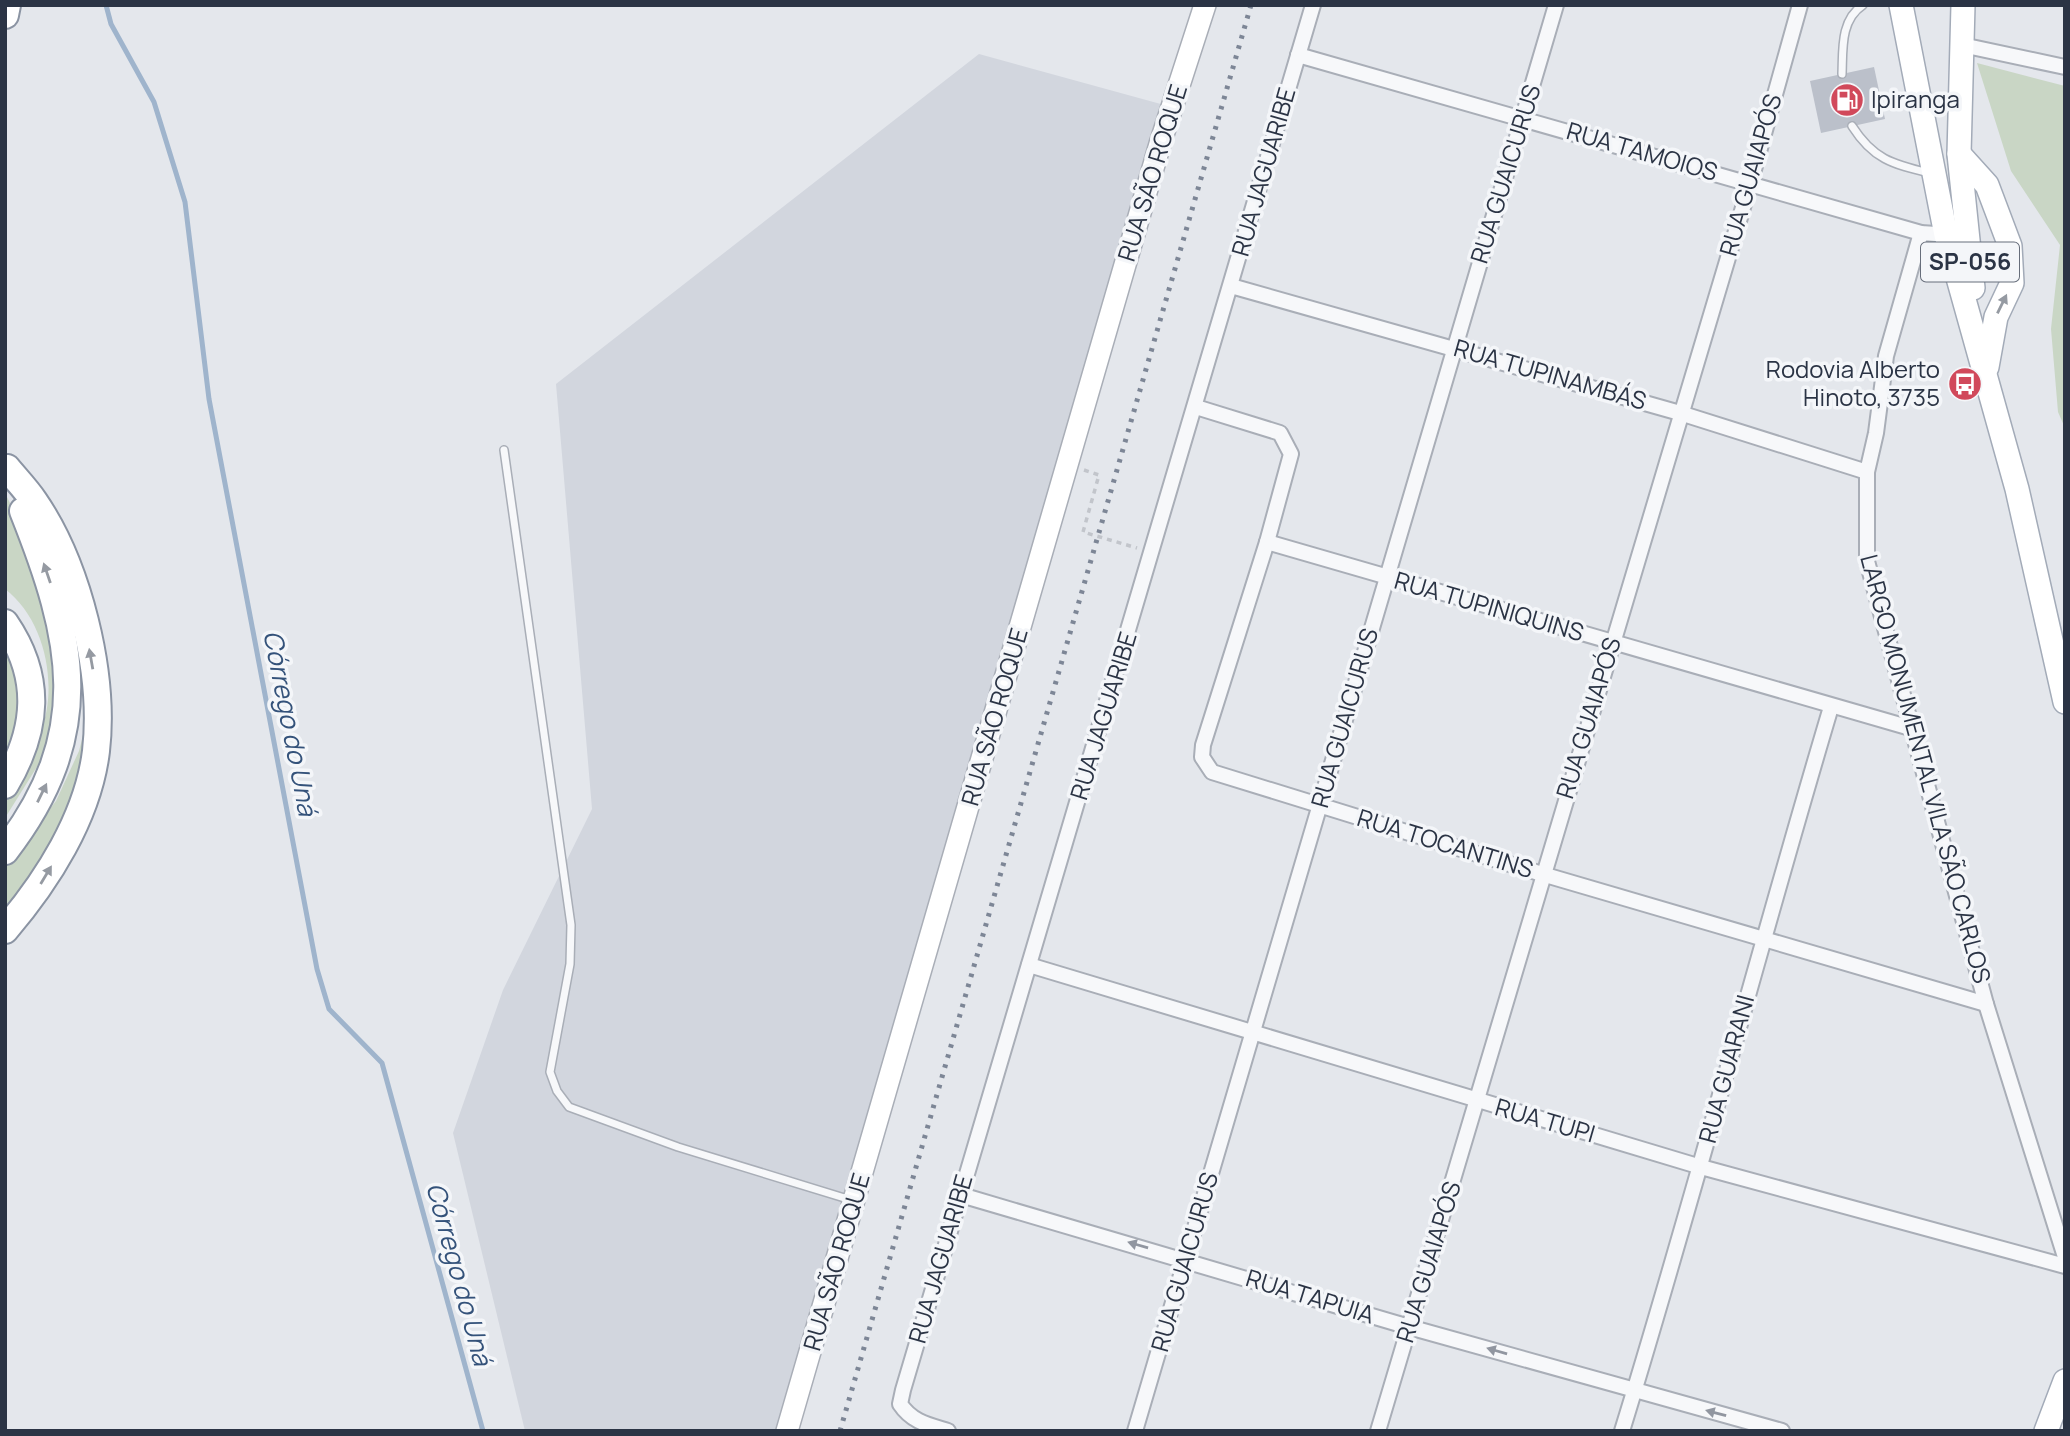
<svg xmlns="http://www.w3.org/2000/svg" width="2070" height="1436" font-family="Manrope,sans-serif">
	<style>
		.built { fill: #d2d6de }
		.green { fill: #c9d6c5 }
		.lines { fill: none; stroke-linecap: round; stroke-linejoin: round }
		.stream { stroke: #9fb4cc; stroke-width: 5 }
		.building { fill: #bbc0ca }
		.lane-casing { stroke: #a9aeb7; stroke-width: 10 }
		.street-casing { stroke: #a9aeb7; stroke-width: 18 }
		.secondary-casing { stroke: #a9aeb7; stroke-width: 24 }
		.primary-casing { stroke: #a3abb8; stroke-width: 26 }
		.highway-casing { stroke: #8b94a3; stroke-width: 30 }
		.path { stroke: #c2c5cb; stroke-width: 3.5; stroke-dasharray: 5 5; stroke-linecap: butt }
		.lane { stroke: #f7f8fa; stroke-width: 7 }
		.street { stroke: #f7f8fa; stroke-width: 14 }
		.secondary { stroke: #fff; stroke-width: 21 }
		.primary { stroke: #fff; stroke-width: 23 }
		.highway { stroke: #fff; stroke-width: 26 }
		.rail { stroke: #7d8696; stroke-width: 5; stroke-dasharray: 3.5 7; stroke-linecap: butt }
		.oneway { fill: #959aa2 }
		.oneway2 { fill: #9196a0 }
		.labels { text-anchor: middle; stroke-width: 7; stroke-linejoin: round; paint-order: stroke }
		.shield { fill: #f4f6f9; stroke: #676e7b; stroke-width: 2 }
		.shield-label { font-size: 23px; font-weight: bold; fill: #2b3445 }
		.poi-label { font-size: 24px; fill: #2b3445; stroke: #f4f6f9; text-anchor: start }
		.street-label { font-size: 24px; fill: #2b3445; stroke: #f4f6f9 }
		.water-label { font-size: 26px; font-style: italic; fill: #34527a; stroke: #f4f6f9 }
	</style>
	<rect width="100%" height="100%" fill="#e4e7ec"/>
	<path class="built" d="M979 54 1168 106 781 1431H525L453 1133 503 990 592 809 556 384Z"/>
	<g class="green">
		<path d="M1977 63 2065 86V428L2058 412 2051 329 2060 245 2011 171Z"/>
		<path d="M5 493 35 553 56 620 54 726 40 762 5 818C5 785 27 763 40 733 59 688 46 620 5 589Z"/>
		<path d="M5 651C26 688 19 724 5 761Z"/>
		<path d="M88 716C87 794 45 855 5 918V865L56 801 79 751Z"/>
	</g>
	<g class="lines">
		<path class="stream" d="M106 5 111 24 154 102 185 202 209 399 317 969 329 1009 382 1063 483 1431"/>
	</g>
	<path class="building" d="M1874 67 1885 119 1821 133 1810 81Z"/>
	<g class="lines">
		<g class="lane-casing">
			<g id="lane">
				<path d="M1842 74C1843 50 1840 20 1863 5"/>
				<path d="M1852 126C1873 159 1892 164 1929 173"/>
				<path d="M504 450 571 925 570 964 550 1072 557 1091 569 1107 678 1147 851 1200"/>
			</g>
		</g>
		<g class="street-casing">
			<g id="street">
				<path d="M1962 45 2065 67"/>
				<path d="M1298 55 1921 233 1951 235"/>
				<path d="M1921 233 1886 356 1876 433 1867 472V561L1986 1004 2065 1257"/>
				<path d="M1231 286 1680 413 1867 472"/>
				<path d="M1196 407 1280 433 1291 454 1267 542 1203 745 1202 757 1212 772 1542 874 1986 1004"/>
				<path d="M1267 542 1914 729"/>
				<path d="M1029 965 1701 1167 2065 1266"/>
				<path d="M961 1195 1409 1327 1782 1431"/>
				<path d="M948 1431C928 1425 912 1422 900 1404L903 1390 1313 5"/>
				<path d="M1135 1431 1556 5"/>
				<path d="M1378 1431 1750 184 1800 5"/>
				<path d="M1622 1431C1696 1191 1759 948 1831 707"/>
			</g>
		</g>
		<g class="secondary-casing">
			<path id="secondary" d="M787 1431 1160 144 1205 5"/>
		</g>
		<g class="primary-casing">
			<g id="primary">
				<path d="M1901 5 1946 235 2017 489 2065 702"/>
				<path d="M1963 5 1959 154 1973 288"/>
				<path d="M1959 154 1987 185 2010 246 2012 283 1996 317 1987 367"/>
				<path d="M2046 1431 2065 1381"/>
			</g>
		</g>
		<g class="highway-casing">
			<g id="highway">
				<path d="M5 15 7 5"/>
				<path d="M5 623C42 677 38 729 5 785"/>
				<path d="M5 851C96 733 74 639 23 511"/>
				<path d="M5 930C47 881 88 817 96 751 105 673 78 565 34 501 26 489 16 479 7 468"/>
			</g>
		</g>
		<path class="path" d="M1084 470 1099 475 1083 532 1137 548"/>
		<use href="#lane" class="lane"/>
		<use href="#street" class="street"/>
		<use href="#secondary" class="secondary"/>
		<use href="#primary" class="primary"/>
		<use href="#highway" class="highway"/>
		<path class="rail" d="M840 1431 1251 5"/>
	</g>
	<defs><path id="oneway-solid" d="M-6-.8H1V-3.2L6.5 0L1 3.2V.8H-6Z" transform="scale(1.75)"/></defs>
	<g class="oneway">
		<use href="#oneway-solid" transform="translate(2002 304) rotate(-64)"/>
		<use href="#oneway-solid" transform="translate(47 573) rotate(-109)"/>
		<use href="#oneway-solid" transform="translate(91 659) rotate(-100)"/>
		<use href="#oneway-solid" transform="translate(42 793) rotate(-64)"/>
		<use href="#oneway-solid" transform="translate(46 875) rotate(-59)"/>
	</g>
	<g class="oneway2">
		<use href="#oneway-solid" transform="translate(1138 1245) rotate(-164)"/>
		<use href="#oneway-solid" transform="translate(1497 1351) rotate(-164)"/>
		<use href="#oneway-solid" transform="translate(1716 1413) rotate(-165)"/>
	</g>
	<defs>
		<g id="fuel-disc" transform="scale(1.75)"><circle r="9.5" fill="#d1495b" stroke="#f4f6f9"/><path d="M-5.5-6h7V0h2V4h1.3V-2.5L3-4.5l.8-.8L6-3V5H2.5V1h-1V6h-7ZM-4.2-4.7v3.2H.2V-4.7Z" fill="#fff"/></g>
		<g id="bus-disc" transform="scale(1.75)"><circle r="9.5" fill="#d1495b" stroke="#f4f6f9"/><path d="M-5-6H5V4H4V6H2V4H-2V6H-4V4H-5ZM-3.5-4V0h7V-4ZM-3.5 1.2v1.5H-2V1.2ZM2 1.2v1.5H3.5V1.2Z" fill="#fff"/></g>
	</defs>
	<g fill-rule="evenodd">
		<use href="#fuel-disc" x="1847" y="100"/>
		<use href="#bus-disc" x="1965" y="384"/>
	</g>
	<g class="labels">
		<rect class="shield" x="1921" y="242.5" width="98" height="39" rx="5"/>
		<g class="shield-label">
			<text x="1970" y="270">SP-056</text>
		</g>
		<g class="poi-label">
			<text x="1871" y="108">Ipiranga</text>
			<text x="1940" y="378" text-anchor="end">Rodovia Alberto<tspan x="1940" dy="28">Hinoto, 3735</tspan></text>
		</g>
		<g class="street-label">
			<text transform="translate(1642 152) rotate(16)" y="8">RUA TAMOIOS</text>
			<text transform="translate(1264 172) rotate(-74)" y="8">RUA JAGUARIBE</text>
			<text transform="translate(1153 173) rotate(-73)" y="8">RUA SÃO ROQUE</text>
			<text transform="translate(1506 174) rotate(-73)" y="8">RUA GUAICURUS</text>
			<text transform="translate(1751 175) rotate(-74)" y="8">RUA GUAIAPÓS</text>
			<text transform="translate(1550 375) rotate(16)" y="8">RUA TUPINAMBÁS</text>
			<text transform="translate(1489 607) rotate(16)" y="8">RUA TUPINIQUINS</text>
			<text transform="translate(1104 716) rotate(-73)" y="8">RUA JAGUARIBE</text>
			<text transform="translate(995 717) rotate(-74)" y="8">RUA SÃO ROQUE</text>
			<text transform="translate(1345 718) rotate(-74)" y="8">RUA GUAICURUS</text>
			<text transform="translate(1589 718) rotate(-73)" y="8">RUA GUAIAPÓS</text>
			<text transform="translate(1925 769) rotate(75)" y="8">LARGO MONUMENTAL VILA SÃO CARLOS</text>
			<text transform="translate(1445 844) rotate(17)" y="8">RUA TOCANTINS</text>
			<text transform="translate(1727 1069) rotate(-75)" y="8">RUA GUARANI</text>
			<text transform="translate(1545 1121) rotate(16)" y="8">RUA TUPI</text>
			<text transform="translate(941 1259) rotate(-74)" y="8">RUA JAGUARIBE</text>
			<text transform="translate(837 1262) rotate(-74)" y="8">RUA SÃO ROQUE</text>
			<text transform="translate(1185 1262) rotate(-74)" y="8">RUA GUAICURUS</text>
			<text transform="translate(1429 1262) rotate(-73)" y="8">RUA GUAIAPÓS</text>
			<text transform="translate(1310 1297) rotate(17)" y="8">RUA TAPUIA</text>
		</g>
		<g class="water-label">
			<text transform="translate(290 723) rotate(79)" y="9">Córrego do Uná</text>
			<text transform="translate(459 1274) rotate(75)" y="9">Córrego do Uná</text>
		</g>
	</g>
	<rect width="2070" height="1436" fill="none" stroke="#2b3445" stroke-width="14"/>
</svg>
